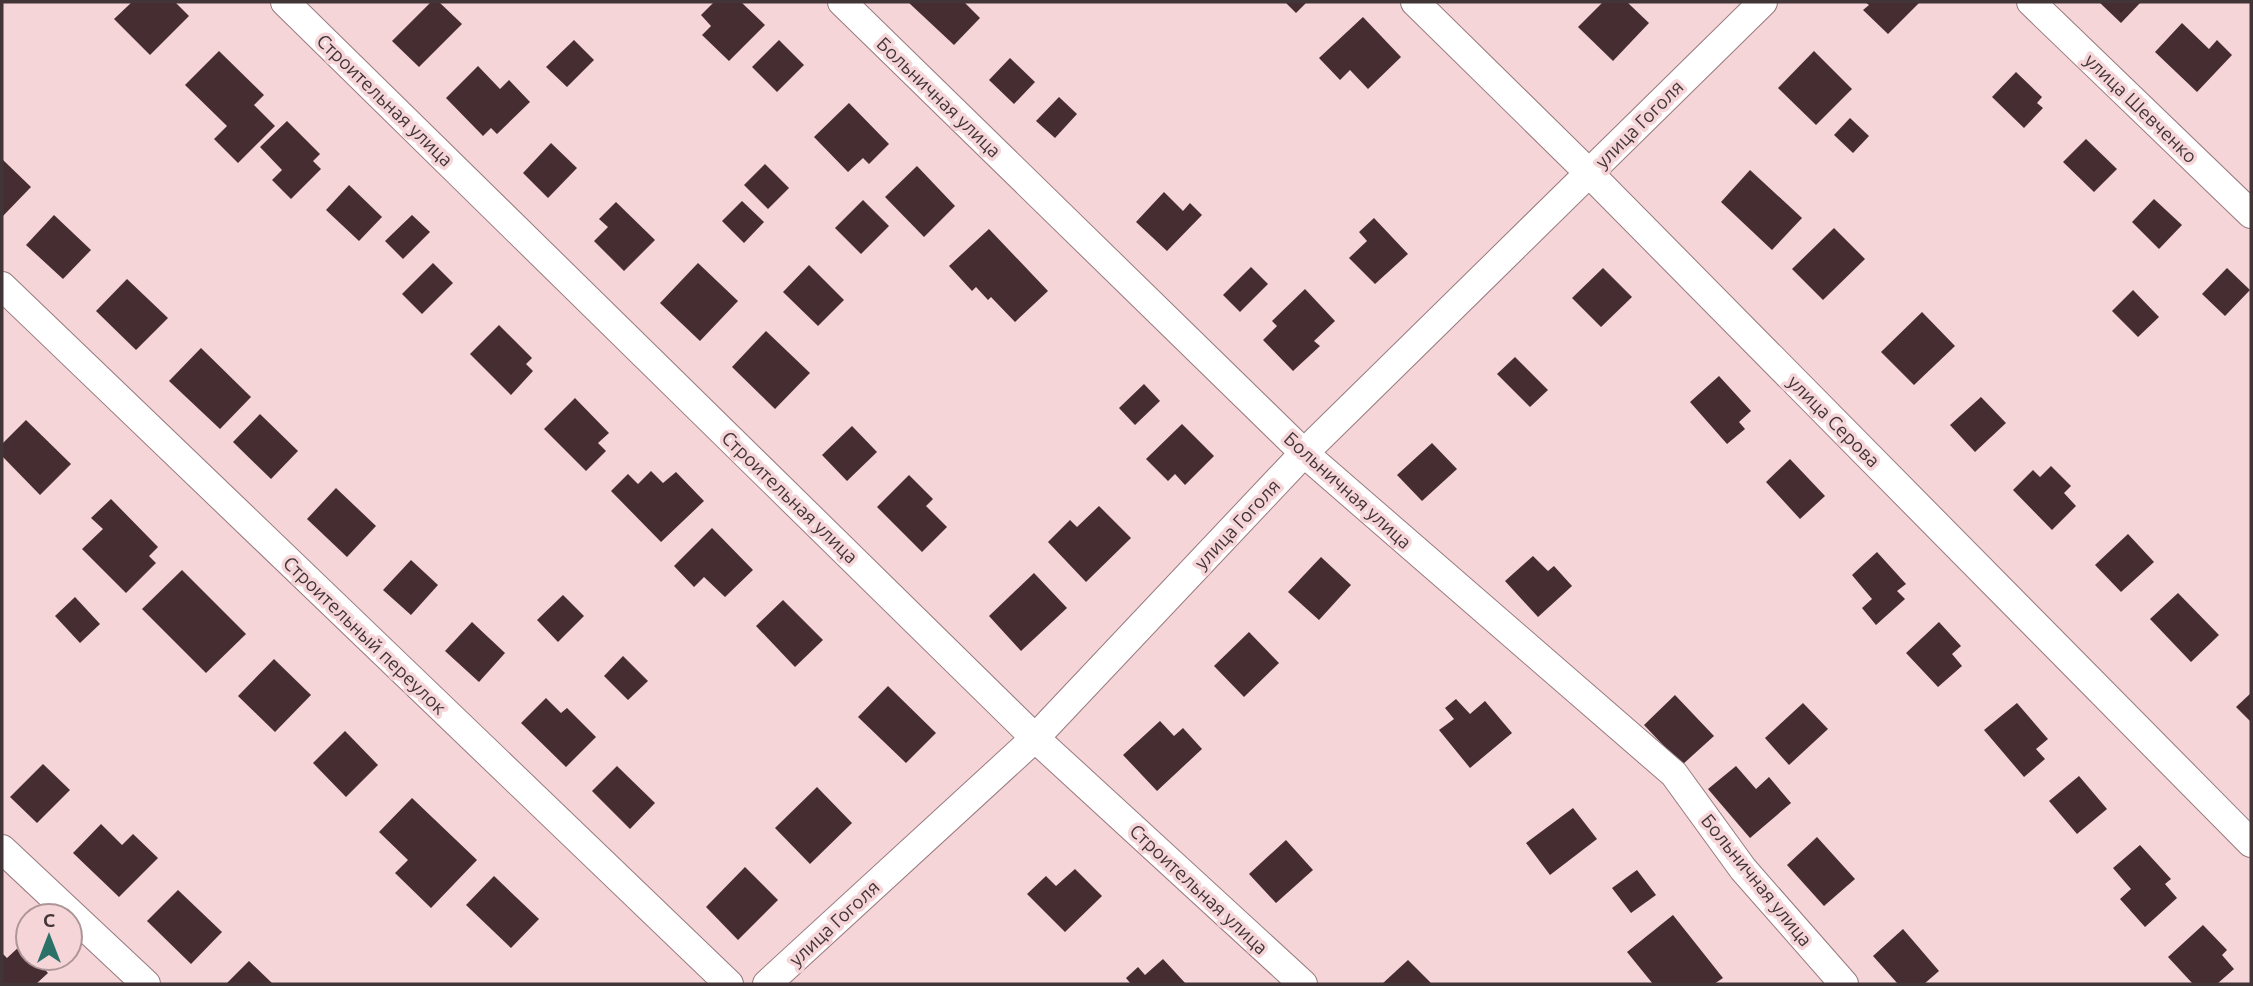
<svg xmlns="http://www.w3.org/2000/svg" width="2253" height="986" font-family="Ubuntu,sans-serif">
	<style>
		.building { fill: #462d31 }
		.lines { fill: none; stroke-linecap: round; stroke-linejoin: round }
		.street-casing { stroke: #977a7e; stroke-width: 30 }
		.street { stroke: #fff; stroke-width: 28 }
		.labels { text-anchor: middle; stroke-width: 7; stroke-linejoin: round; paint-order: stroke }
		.street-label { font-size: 19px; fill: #423537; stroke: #f6d5d9 }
	</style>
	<rect width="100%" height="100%" fill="#f6d5d9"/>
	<g class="building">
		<path d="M132 2H175L189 16 150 55 114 19Z"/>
		<path d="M431 2H439L462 24 419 67 392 41Z"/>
		<path d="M714 2H741L765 25 729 61 702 35 711 26 701 15Z"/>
		<path d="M908 2H964L980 18 954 45Z"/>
		<path d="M1285 2H1307L1296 13Z"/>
		<path d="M1603 2H1627L1649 23 1613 61 1578 27Z"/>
		<path d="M1865 2H1920L1888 34 1863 10 1869 5Z"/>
		<path d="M2099 2H2141L2121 23Z"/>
		<path d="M1363 17 1401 57 1368 89 1350 70 1340 80 1319 58Z"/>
		<path d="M2182 23 2209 49 2217 40 2232 55 2197 92 2155 52Z"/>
		<path d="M574 40 594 60 567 87 546 67Z"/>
		<path d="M779 40 804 65 777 92 752 67Z"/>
		<path d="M219 51 264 95 254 105 275 126 238 163 214 139 227 126 185 85Z"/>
		<path d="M1814 51 1852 89 1816 125 1778 88Z"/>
		<path d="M1010 58 1035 82 1014 104 989 80Z"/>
		<path d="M478 66 500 89 509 80 530 102 497 134 491 128 483 136 446 98Z"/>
		<path d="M2016 72 2042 97 2037 103 2043 108 2024 128 1992 97Z"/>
		<path d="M1059 97 1077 114 1055 138 1036 121Z"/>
		<path d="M849 103 889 144 869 164 863 158 848 172 814 137Z"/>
		<path d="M1850 118 1869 136 1853 153 1834 135Z"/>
		<path d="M287 121 320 154 313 161 321 169 291 199 272 180 282 170 260 147Z"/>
		<path d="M2086 139 2117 169 2094 192 2063 162Z"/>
		<path d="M551 143 577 168 548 198 523 173Z"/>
		<path d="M2 159 31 187 2 217Z"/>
		<path d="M765 164 789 188 768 209 744 185Z"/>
		<path d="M917 166 955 206 924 237 885 197Z"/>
		<path d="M1750 170 1802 218 1772 250 1721 202Z"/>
		<path d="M349 185 382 217 359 241 326 210Z"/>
		<path d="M1164 192 1183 211 1190 203 1202 215 1167 251 1136 222Z"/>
		<path d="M2154 199 2182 225 2159 249 2132 222Z"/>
		<path d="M863 200 889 226 861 254 835 228Z"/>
		<path d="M742 201 764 222 744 243 722 221Z"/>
		<path d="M616 202 655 240 624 271 594 241 608 227 599 219Z"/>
		<path d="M54 215 91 250 63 279 26 245Z"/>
		<path d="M412 215 430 232 403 259 385 241Z"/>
		<path d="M1374 218 1408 254 1375 284 1349 258 1367 241 1359 232Z"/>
		<path d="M1834 228 1865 259 1823 300 1792 269Z"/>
		<path d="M989 229 1048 291 1015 322 991 297 988 300 976 287 972 291 949 266Z"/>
		<path d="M433 263 453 283 422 314 402 294Z"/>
		<path d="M698 263 738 301 700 341 660 303Z"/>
		<path d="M809 265 844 300 818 326 783 292Z"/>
		<path d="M1251 267 1268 284 1240 312 1223 295Z"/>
		<path d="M1603 268 1632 297 1601 327 1572 298Z"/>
		<path d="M2227 268 2250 290 2225 316 2202 294Z"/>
		<path d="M127 279 168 318 136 350 96 311Z"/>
		<path d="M1305 289 1335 321 1314 341 1320 346 1293 371 1263 340 1277 326 1272 321Z"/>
		<path d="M2133 290 2159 317 2138 337 2112 311Z"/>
		<path d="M1922 312 1955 346 1914 385 1881 352Z"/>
		<path d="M499 325 532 358 526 364 533 371 511 395 470 354Z"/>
		<path d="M766 331 810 373 775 409 732 367Z"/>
		<path d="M201 348 251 397 220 429 169 381Z"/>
		<path d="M1515 357 1548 390 1530 407 1497 374Z"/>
		<path d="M1719 376 1751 411 1739 422 1745 429 1727 444 1690 402Z"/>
		<path d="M1144 384 1160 401 1135 425 1119 408Z"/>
		<path d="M1981 397 2006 423 1975 452 1950 425Z"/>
		<path d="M575 398 609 433 598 443 606 451 586 471 544 429Z"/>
		<path d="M260 414 298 451 271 479 233 442Z"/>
		<path d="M26 420 71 464 40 495 2 456V444Z"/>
		<path d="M1182 424 1214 456 1185 485 1175 474 1168 481 1146 459Z"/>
		<path d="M852 426 877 452 847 481 822 455Z"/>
		<path d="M1432 443 1457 469 1422 501 1397 475Z"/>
		<path d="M1790 459 1825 496 1800 519 1766 482Z"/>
		<path d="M2051 466 2071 486 2064 493 2076 506 2052 530 2013 490 2033 470 2040 477Z"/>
		<path d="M651 471 663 483 676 472 704 501 661 542 611 491 628 474 638 484Z"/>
		<path d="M909 475 933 499 926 506 947 527 922 552 877 507Z"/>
		<path d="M336 488 376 526 347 557 307 519Z"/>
		<path d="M111 499 158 547 149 556 156 563 126 593 82 549 103 529 91 518Z"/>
		<path d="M1099 506 1131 538 1086 582 1048 542 1070 520 1077 527Z"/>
		<path d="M712 528 753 570 725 597 704 577 694 587 674 566Z"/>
		<path d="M2128 534 2154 562 2121 592 2095 565Z"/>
		<path d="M1877 552 1906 584 1897 591 1905 599 1876 625 1862 608 1872 599 1852 575Z"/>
		<path d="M1533 556 1548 571 1554 566 1572 586 1538 617 1505 581Z"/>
		<path d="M1321 557 1351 585 1319 620 1288 592Z"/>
		<path d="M411 560 438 585 411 615 383 590Z"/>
		<path d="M182 570 246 634 206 673 142 609Z"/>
		<path d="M1034 573 1067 608 1021 651 989 616Z"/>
		<path d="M2178 593 2219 635 2191 662 2150 619Z"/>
		<path d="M563 595 584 616 558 642 537 620Z"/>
		<path d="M75 597 100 624 80 643 55 616Z"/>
		<path d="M783 600 823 640 795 667 756 626Z"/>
		<path d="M472 622 505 653 479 682 445 651Z"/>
		<path d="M1939 622 1961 646 1952 654 1962 666 1938 687 1906 653Z"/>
		<path d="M1249 632 1279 663 1244 697 1214 666Z"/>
		<path d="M623 656 648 681 628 700 604 676Z"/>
		<path d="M274 659 311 695 275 732 238 696Z"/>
		<path d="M888 686 936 733 906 763 858 717Z"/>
		<path d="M2251 693V722L2236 707Z"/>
		<path d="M1675 695 1714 736 1682 765 1644 725Z"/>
		<path d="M546 698 561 713 567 708 596 737 566 767 521 723Z"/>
		<path d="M1456 699 1470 714 1485 701 1512 733 1470 768 1439 730 1454 719 1445 708Z"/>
		<path d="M1803 703 1828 729 1789 765 1765 738Z"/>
		<path d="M2017 703 2048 739 2036 749 2045 759 2024 777 1984 730Z"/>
		<path d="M1160 721 1174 736 1183 728 1202 749 1157 791 1123 755Z"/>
		<path d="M345 731 378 765 346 797 313 763Z"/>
		<path d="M43 764 70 790 37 823 10 797Z"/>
		<path d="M617 766 655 803 630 829 592 791Z"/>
		<path d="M1736 766 1756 789 1769 777 1791 803 1750 838 1708 789Z"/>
		<path d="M2079 776 2107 809 2077 834 2049 801Z"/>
		<path d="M817 787 852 823 810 864 775 828Z"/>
		<path d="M412 798 477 860 431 908 395 873 408 860 379 832Z"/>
		<path d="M1573 808 1597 839 1550 875 1526 843Z"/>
		<path d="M101 824 122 845 133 834 158 858 119 897 73 853Z"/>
		<path d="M1817 837 1855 879 1824 906 1787 865Z"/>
		<path d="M1286 840 1313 870 1276 903 1249 874Z"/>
		<path d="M2140 845 2171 879 2165 884 2177 898 2145 927 2120 899 2131 889 2113 868Z"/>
		<path d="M745 867 778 900 738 940 706 907Z"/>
		<path d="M1075 869 1102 896 1065 932 1027 894 1046 876 1056 886Z"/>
		<path d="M1637 870 1656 895 1631 913 1612 888Z"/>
		<path d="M494 876 539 919 511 948 466 905Z"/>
		<path d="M178 890 222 932 191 964 147 921Z"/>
		<path d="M1673 915 1723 978 1714 984H1653L1627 952Z"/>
		<path d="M2203 925 2227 950 2222 955 2234 969 2217 984H2193L2168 957Z"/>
		<path d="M1903 929 1939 971 1924 984H1898L1873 956Z"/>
		<path d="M21 945 28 952V958H34L48 973 36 984H2V953L7 958Z"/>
		<path d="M1163 959 1186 984H1131L1126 978 1138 967 1145 975Z"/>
		<path d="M1408 960 1432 984H1382Z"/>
		<path d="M249 961 273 984H226Z"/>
	</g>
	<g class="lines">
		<g class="street-casing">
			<g id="street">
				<path d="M285 2 1035 738 1303 984"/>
				<path d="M842 2 1304 453 1674 774 1743 869 1844 984"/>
				<path d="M1415 2 1589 173 2251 843"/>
				<path d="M2031 2 2251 214"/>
				<path d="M2 286 729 984"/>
				<path d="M2 849 146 984"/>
				<path d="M767 984 1035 738 1304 453 1763 2"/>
			</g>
		</g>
		<use href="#street" class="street"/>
	</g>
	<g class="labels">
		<g class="street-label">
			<text transform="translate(939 97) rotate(44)" y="7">Больничная улица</text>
			<text transform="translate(385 100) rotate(44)" y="7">Строительная улица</text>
			<text transform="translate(2141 108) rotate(44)" y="7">улица Шевченко</text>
			<text transform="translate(1639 124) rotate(-45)" y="7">улица Гоголя</text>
			<text transform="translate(1834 421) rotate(45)" y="7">улица Серова</text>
			<text transform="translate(1348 490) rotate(42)" y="7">Больничная улица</text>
			<text transform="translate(790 497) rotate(44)" y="7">Строительная улица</text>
			<text transform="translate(1237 524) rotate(-47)" y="7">улица Гоголя</text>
			<text transform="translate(365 635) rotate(44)" y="7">Строительный переулок</text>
			<text transform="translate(1757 880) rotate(51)" y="7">Больничная улица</text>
			<text transform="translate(1199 889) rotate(43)" y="7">Строительная улица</text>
			<text transform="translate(834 923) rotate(-43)" y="7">улица Гоголя</text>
		</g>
	</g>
	<rect width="2253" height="986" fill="none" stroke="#423537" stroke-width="7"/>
	<g transform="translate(49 937)"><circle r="33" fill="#f6d5d9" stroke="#ae9598" stroke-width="2"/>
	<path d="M0-5L12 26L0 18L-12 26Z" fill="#2a7168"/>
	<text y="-10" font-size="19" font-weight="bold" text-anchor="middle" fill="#423537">С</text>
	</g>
</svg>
